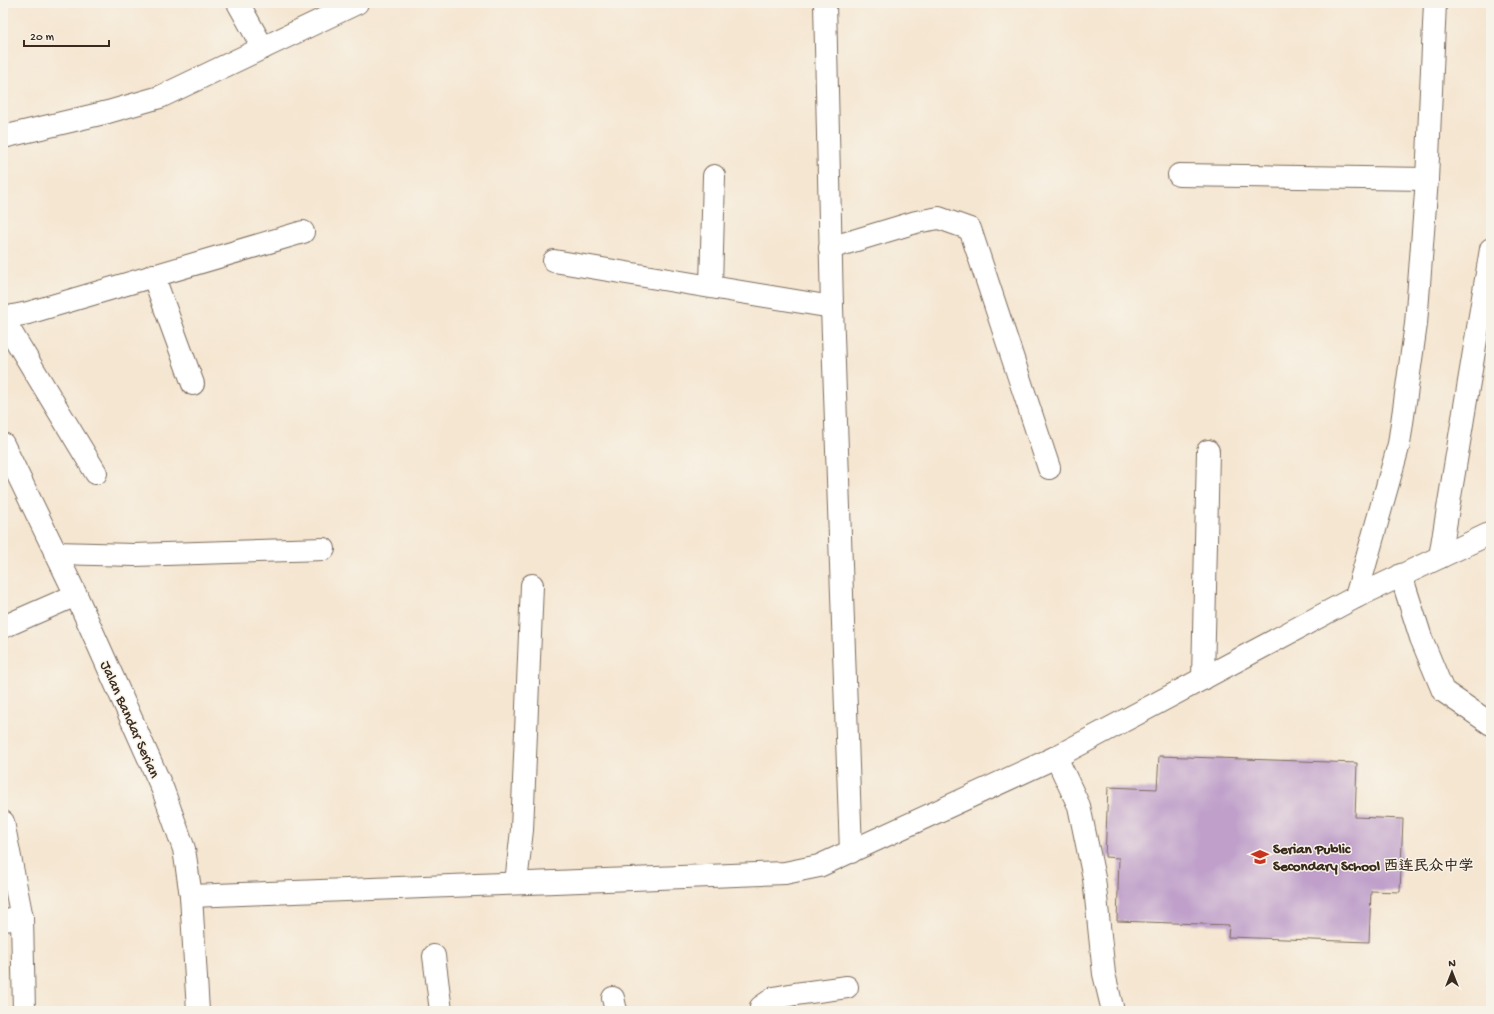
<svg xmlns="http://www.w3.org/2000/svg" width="1494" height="1014" font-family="'Gochi Hand','LXGW WenKai TC',sans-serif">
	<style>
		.building { fill: #c0a0ca }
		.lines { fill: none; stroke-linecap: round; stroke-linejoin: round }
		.minor-casing { stroke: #7c6c5d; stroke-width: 24 }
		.major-casing { stroke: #7c6c5d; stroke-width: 24 }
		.minor { stroke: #fff; stroke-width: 22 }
		.major { stroke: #fff; stroke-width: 22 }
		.labels { text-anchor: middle; stroke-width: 3; stroke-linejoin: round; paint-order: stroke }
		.street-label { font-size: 15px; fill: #3b2a1e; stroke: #f7f3e8 }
		.poi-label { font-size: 15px; font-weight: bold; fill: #3b2a1e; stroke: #f7f3e8; text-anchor: start }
	</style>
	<rect width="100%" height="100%" fill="#f7f3e8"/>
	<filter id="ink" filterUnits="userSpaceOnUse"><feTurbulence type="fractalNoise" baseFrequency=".025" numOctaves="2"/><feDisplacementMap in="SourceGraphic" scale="8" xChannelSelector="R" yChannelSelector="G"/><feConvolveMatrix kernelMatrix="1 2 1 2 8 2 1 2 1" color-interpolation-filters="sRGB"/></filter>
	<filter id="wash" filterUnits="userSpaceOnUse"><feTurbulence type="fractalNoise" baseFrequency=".012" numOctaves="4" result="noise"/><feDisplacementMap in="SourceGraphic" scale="16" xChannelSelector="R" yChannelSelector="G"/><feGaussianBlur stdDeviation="0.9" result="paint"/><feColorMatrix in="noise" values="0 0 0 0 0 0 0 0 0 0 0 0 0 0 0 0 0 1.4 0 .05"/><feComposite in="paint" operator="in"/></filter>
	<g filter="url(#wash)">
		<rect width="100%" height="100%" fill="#f5e6d1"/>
		<g id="blocks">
			<path class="building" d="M1159 756 1357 763 1355 817 1403 819 1400 892 1371 891 1369 942 1228 937 1229 925 1117 921 1119 858 1105 857 1108 787 1157 789Z"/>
		</g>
	</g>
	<g filter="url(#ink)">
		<use href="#blocks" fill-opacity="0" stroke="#7c6c5d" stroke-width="1"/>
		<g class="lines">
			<g class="minor-casing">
				<g id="minor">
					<path d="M238 3 263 48"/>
					<path d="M825 3 832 307 851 852"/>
					<path d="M3 137 108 112 160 97 357 3"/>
					<path d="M1179 175 1427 179"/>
					<path d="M830 248 916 222 939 218 970 229 1049 468"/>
					<path d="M554 261 832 307"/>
					<path d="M153 275 193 384"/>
					<path d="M711 286 714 176"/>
					<path d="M3 318 28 313 303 232"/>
					<path d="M3 319 96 473"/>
					<path d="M55 553 134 555 324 549"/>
					<path d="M1440 557 1491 249"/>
					<path d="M1401 575 1421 638 1443 691 1491 724"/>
					<path d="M1356 597 1399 444 1416 324 1427 179 1435 3"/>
					<path d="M3 627 76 595"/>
					<path d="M1203 679 1208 451"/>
					<path d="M1056 757 1079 806 1094 878 1104 974 1113 1011"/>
					<path d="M3 822 22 918 24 1011"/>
					<path d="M516 883 522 830 532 585"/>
					<path d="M191 896 785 873 819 866 1056 757 1356 597 1491 533"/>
					<path d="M3 920 22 918"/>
					<path d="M434 956 441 1011"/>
					<path d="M613 998 616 1011"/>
					<path d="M761 1011V1007L774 998 795 994 847 987"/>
				</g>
			</g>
			<g class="major-casing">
				<path id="major" d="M3 444 76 595 163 790 184 849 191 896 198 1011"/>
			</g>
			<use href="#minor" class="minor"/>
			<use href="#major" class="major"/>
		</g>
	</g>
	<defs>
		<g id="school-bare" transform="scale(1.38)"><path d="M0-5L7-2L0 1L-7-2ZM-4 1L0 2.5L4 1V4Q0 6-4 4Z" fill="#c8321e" stroke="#f7f3e8" stroke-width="2.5" paint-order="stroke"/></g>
	</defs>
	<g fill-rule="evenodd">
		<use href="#school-bare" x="1260" y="857"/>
	</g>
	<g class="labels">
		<g class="street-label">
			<text transform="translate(131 719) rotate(66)" y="5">Jalan Bandar Serian</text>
		</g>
		<g class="poi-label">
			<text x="1273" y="853">Serian Public<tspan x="1273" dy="17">Secondary School 西连民众中学</tspan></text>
		</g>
	</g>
	<rect width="1494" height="1014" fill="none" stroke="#f7f3e8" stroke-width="16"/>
	<g transform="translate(1452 972)" stroke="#f7f3e8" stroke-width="3" paint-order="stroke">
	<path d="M0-3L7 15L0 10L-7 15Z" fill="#3b2a1e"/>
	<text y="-6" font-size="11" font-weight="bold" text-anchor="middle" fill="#3b2a1e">N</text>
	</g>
	<path d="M24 40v6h85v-6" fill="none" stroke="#3b2a1e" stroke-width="2"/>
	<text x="30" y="40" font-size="12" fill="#3b2a1e" stroke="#f7f3e8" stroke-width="3" paint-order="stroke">20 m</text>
</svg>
